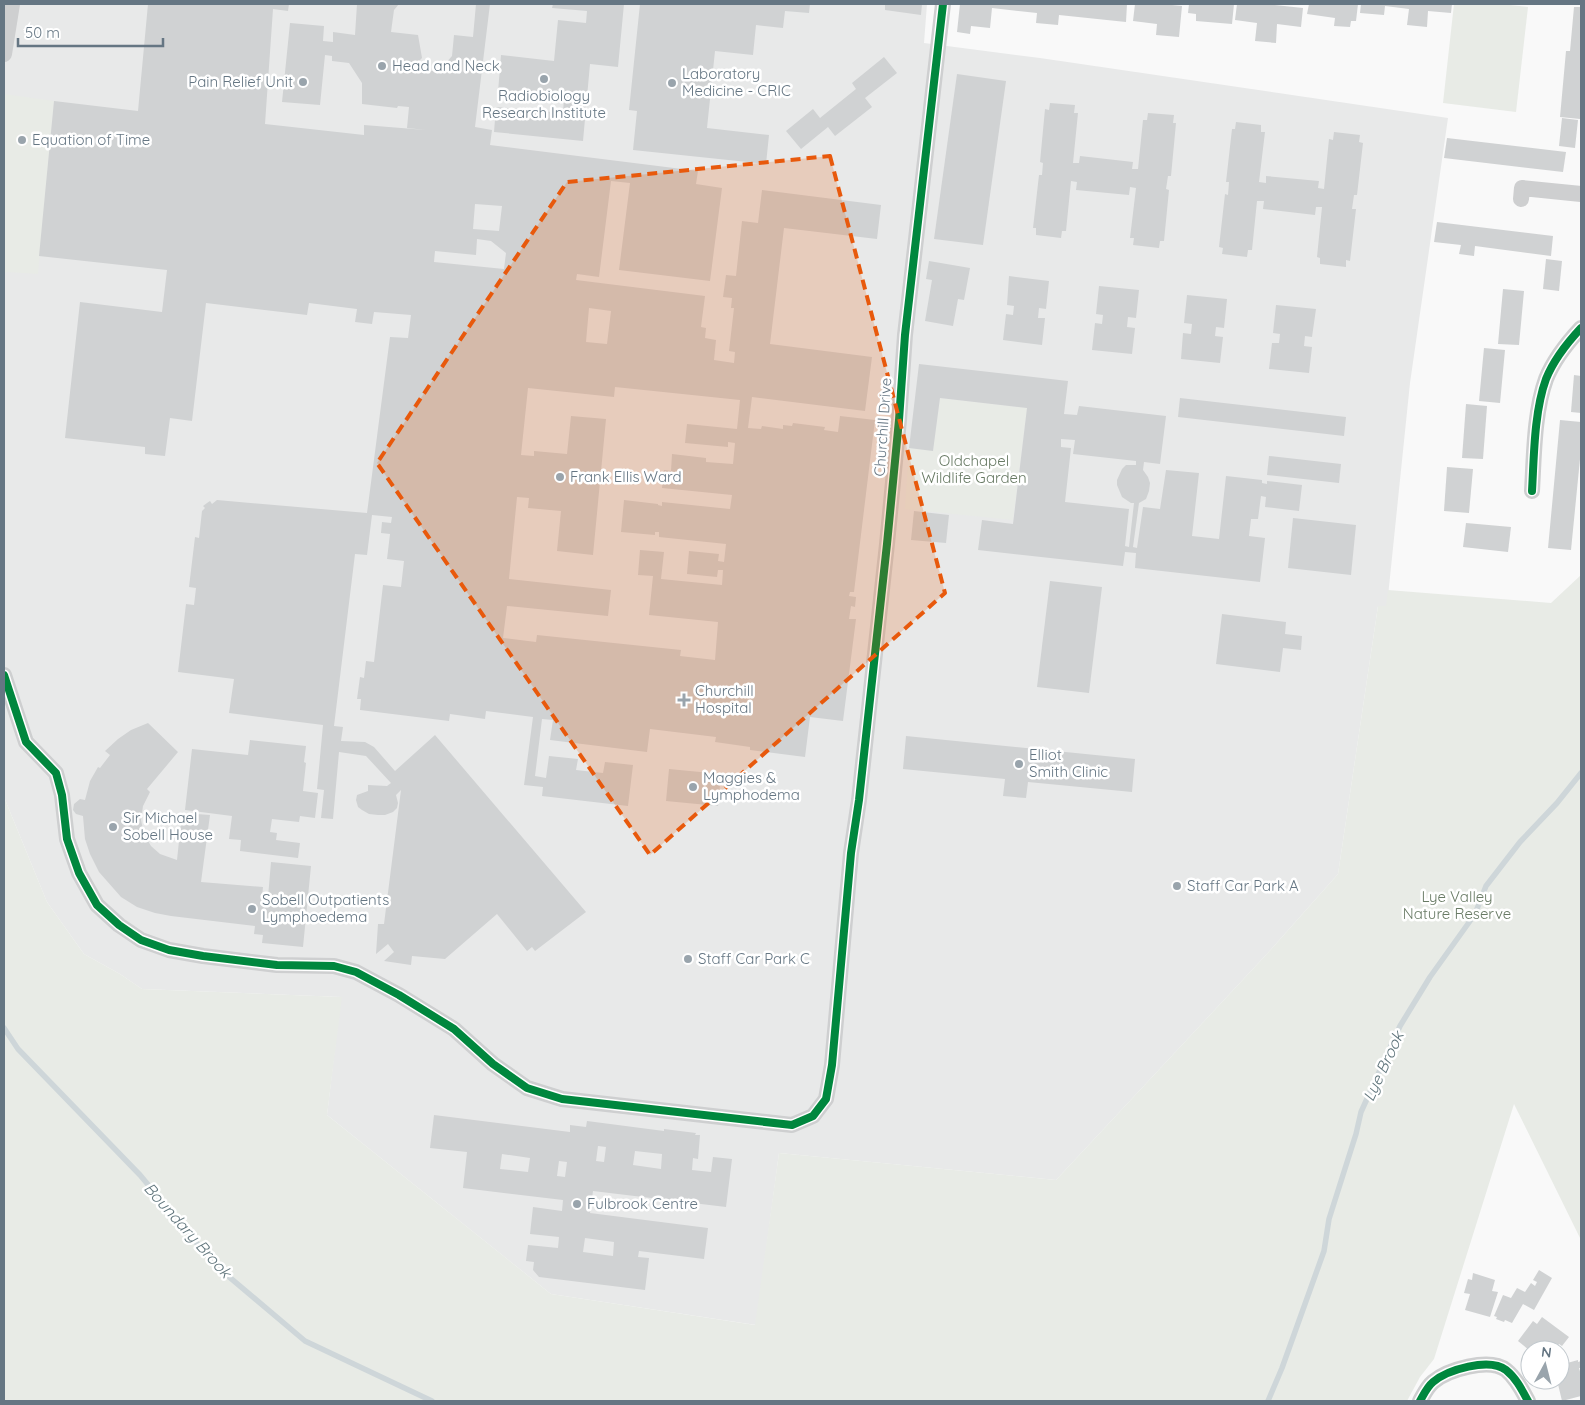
<svg xmlns="http://www.w3.org/2000/svg" width="1585" height="1405" font-family="Quicksand,sans-serif">
	<style>
		.built { fill: #e8e9e9 }
		.green { fill: #e8ebe6 }
		.lines { fill: none; stroke-linecap: round; stroke-linejoin: round }
		.stream { stroke: #ced6d9; stroke-width: 5.5 }
		.building { fill: #d0d2d3; fill-rule: evenodd }
		.street { stroke: #cecfd0; stroke-width: 16 }
		.cycleway-casing { stroke: #fff; stroke-width: 11 }
		.cycleway { stroke: #00873e; stroke-width: 8 }
		.marked { fill: #e8590c; fill-opacity: 0.2; stroke: #e8590c; stroke-width: 4; stroke-dasharray: 10 6; stroke-linejoin: round }
		.poi-dot { fill: #99a4ac; stroke: #fff; stroke-width: 2 }
		.labels { text-anchor: middle; stroke-width: 5; stroke-linejoin: round; paint-order: stroke }
		.poi-label { font-size: 15px; fill: #657683; stroke: #fff; text-anchor: start }
		.street-label { font-size: 15px; fill: #657683; stroke: #fff }
		.park-label { font-size: 15px; fill: #687a64; stroke: #fff }
		.water-label { font-size: 16px; font-style: italic; fill: #60757c; stroke: #fff }
	</style>
	<rect width="100%" height="100%" fill="#f9f9f9"/>
	<path class="built" d="M4 4H927L924 43 1040 58 1448 118 1410 383 1387 606H1378L1338 874 1265 956 1056 1180 779 1153 756 1325 551 1294 327 1115 341 997 142 989 120 974 84 954 47 902 4 797Z"/>
	<g class="green">
		<path d="M1454 4H1501L1528 7 1516 112 1443 103Z"/>
		<path d="M4 94 54 101 38 274 8 272 4 273Z"/>
		<path d="M940 398 1027 408 1013 520 905 509 909 448 933 450Z"/>
		<path d="M1581 575V1240L1514 1104 1434 1359 1420 1377 1407 1401H4V797L47 902 84 954 120 974 142 989 342 997 327 1115 551 1294 755 1325 779 1153 1056 1180 1265 956 1338 874 1378 606H1386L1388 590 1551 603Z"/>
	</g>
	<g class="lines">
		<g class="stream">
			<path d="M4 1028 18 1049 140 1175 215 1265 305 1341 432 1401"/>
			<path d="M1268 1401 1282 1368 1324 1251 1329 1219 1356 1134 1361 1112 1400 1026 1430 977 1475 914 1486 886 1520 842 1557 803 1581 773"/>
		</g>
	</g>
	<g class="building">
		<path d="M148 4H289L288 11 273 9 265 124 364 135V125L426 130 407 128 409 107 398 106 397 108 362 104V83L349 63 332 61V56L325 55 320 105 282 102 290 23 324 26 323 41 333 42V32L355 35 357 4H399L394 10 391 32 418 35 422 58 411 69 444 72 445 64 452 56 454 35 473 37 476 4H490L475 127 492 130 490 145 698 171 696 184 722 188 710 281 619 270 630 183 611 181 599 277 577 274 576 280 705 296 701 327 706 328 705 338 716 340 714 360 734 363 735 352 729 351 734 308H731L732 298 723 297 726 275 736 276 742 221 758 223 762 190 881 205 877 239 784 228 770 344 872 357 865 411 752 397 748 428 761 429 762 426 783 429V425L792 426 793 423 825 427 824 430 838 432 840 416 875 420 854 592H850L849 596 856 597 855 607 851 606 849 619H856L843 721 810 717 805 757 750 750V747L715 742 716 737 650 729 647 752 550 740 553 720 542 719 535 776 546 778 549 756 578 759 576 770 603 773 605 762 633 765 628 806 542 796 543 787 524 785 533 717 486 711 485 719 450 714 449 721 360 710 361 699H357L360 677 364 678 366 661 374 662 383 585 401 587 404 561 387 559 390 534 381 533 382 522 391 523 392 517 372 515 367 555 355 554 334 726 343 727 341 741 365 742 374 747 395 771 435 735 586 912 535 951 532 947 527 951 497 914 445 959 412 956 411 965 384 961 394 952 388 944 376 954 378 924H384L401 790 396 795 398 803 397 808 393 812 385 815H378L369 814 362 810 358 807 356 800 357 795 368 791V785L387 786 391 783 366 756 339 752 333 819 321 818 324 790 317 789 323 725 229 713 234 679 178 672 186 604 194 605 196 588 189 587 195 537 199 538 202 511 205 508 203 506 207 503 210 501 212 504 217 500 367 513 390 337 408 338 411 315 374 312 372 324 355 322 357 309 309 303 307 315 206 303 192 421 170 418 165 456 145 454V447L65 438 80 302 162 312 167 270 39 256 54 101 138 111ZM475 204 502 206 499 231 473 229ZM477 239 491 241 506 253 504 269 434 262 435 251 476 255ZM589 308 611 311 607 344 586 342ZM615 387 740 400 737 429 687 424 685 443 728 447V442L735 443 733 464 706 462V458L672 454 671 471 664 470 662 488 732 495 730 509 662 502V506L658 505V504L624 500 621 532 655 535V532H659V537L726 544 724 562 718 561 719 554 689 551 687 574 717 577 718 570H723L722 585 661 579 664 552 640 550 638 575 653 576 649 615 718 622 715 660 680 656 681 650 537 635 536 642 503 638 507 606 608 616 611 590 509 579 517 497 529 498 528 508 561 511 557 551 593 555 606 419 571 416 567 454 534 451V456L521 455 528 388 614 397Z"/>
		<path d="M553 4H624L618 67 590 64 583 141 494 132 496 107 563 113 564 98 498 92 501 55 554 61 558 20 586 23 587 11 552 8Z"/>
		<path d="M640 4H810L809 13 785 11 783 28 756 25 753 55 715 51 707 128 769 135 766 164 633 150 637 111 629 110Z"/>
		<path d="M885 4H922L921 15 885 10Z"/>
		<path d="M960 4H1127L1126 22 1059 15 1058 25 1036 23 1037 13 992 8 990 28 971 26 970 34 957 32Z"/>
		<path d="M1135 4H1162L1182 6 1179 37 1156 35 1157 24 1133 21Z"/>
		<path d="M1189 4H1234L1232 24 1196 21V14L1188 13Z"/>
		<path d="M1237 4H1266L1303 8 1301 27 1277 24 1276 43 1255 41 1257 23 1235 20Z"/>
		<path d="M1309 4H1358L1356 21H1351L1350 27 1334 26 1335 18 1307 14Z"/>
		<path d="M1361 4H1452L1451 13 1428 11 1427 27 1407 25 1409 9 1385 6 1384 15 1360 13Z"/>
		<path d="M1574 7H1581V105L1580 119 1560 117 1566 51H1570Z"/>
		<path d="M884 57 897 73 865 98 872 107 835 136 828 127 801 149 786 131 813 109 820 118 856 89 852 83Z"/>
		<path d="M957 74 1006 81 983 245 934 239Z"/>
		<path d="M1050 103 1075 105 1074 113H1078L1073 163H1079L1080 156 1133 162 1132 169H1138L1143 120H1147L1148 113 1174 115 1173 123H1176L1171 176H1168L1166 189 1169 190 1164 241H1160L1159 248 1133 245 1134 238H1130L1136 188 1130 187 1129 195 1076 190 1077 182 1071 181 1066 231H1062L1061 238 1036 235V228H1033L1039 175H1042L1043 163 1040 162 1045 109 1049 110Z"/>
		<path d="M1562 118 1578 120 1575 148 1559 146Z"/>
		<path d="M1236 122 1261 125V132H1265L1259 182 1266 183V176L1319 181 1318 188 1324 189 1329 139 1333 140 1334 132 1360 135 1359 142 1363 143 1357 195H1354L1352 209H1356L1350 261 1346 260V267L1320 264V258L1317 257 1322 207H1316L1315 215 1263 209 1264 201H1257L1252 250H1248L1247 257 1222 254 1223 248 1219 247 1225 194 1228 195 1229 182H1226L1232 129H1235Z"/>
		<path d="M1447 138 1566 152 1563 172 1444 158Z"/>
		<path d="M1437 222 1553 236 1551 256 1475 246 1474 256 1459 254 1461 245 1434 242Z"/>
		<path d="M1546 259 1562 261 1559 291 1543 289Z"/>
		<path d="M929 261 970 268 964 300 958 299 953 326 925 321 932 280 926 279Z"/>
		<path d="M1009 276 1049 281 1046 309 1039 308 1038 318H1045L1042 345 1003 340 1006 314 1013 315 1014 306 1007 305Z"/>
		<path d="M1099 286 1139 290 1136 318 1128 317 1127 327 1135 328 1132 354 1092 350 1095 323 1102 324 1103 315 1096 314Z"/>
		<path d="M1503 289 1524 291 1519 345 1498 344Z"/>
		<path d="M1187 295 1227 299 1224 328 1216 327 1215 336 1223 337 1220 363 1181 359 1183 333 1191 334 1192 324 1184 323Z"/>
		<path d="M1276 305 1316 309 1312 337 1305 336 1304 346 1312 347 1309 373 1269 369 1272 343H1279L1280 334 1273 333Z"/>
		<path d="M1484 348 1505 350 1500 403 1479 401Z"/>
		<path d="M919 364 1068 381 1064 414 1077 415 1079 406 1166 416 1160 464 1144 462 1143 470 1148 477 1150 483 1149 491 1146 499 1139 503 1133 547 1137 548 1143 507 1160 509 1166 470 1199 473 1192 536 1219 539 1226 476 1262 480V483L1267 484V481L1302 485 1299 511 1265 507 1266 497 1261 496 1258 519H1251L1249 536 1265 538 1260 582 1135 568 1136 553 1125 552 1123 566 978 550 982 520 1013 524 1027 408 940 398 933 451 909 448ZM1061 439 1075 440 1073 454 1136 461V465H1126L1122 469 1117 480V485L1122 497 1131 503H1134L1129 547 1125 546 1129 509 1065 502 1071 448 1061 447Z"/>
		<path d="M1574 375 1581 376V413L1571 412Z"/>
		<path d="M1180 398 1346 417 1344 436 1178 417Z"/>
		<path d="M1466 404 1487 406 1483 459 1462 458Z"/>
		<path d="M1560 420 1581 422V449L1571 550 1548 548Z"/>
		<path d="M1269 456 1341 464 1339 483 1267 475Z"/>
		<path d="M1447 467 1473 469 1469 513 1444 511Z"/>
		<path d="M914 511 949 515 946 543 911 540Z"/>
		<path d="M1293 518 1356 525 1351 575 1288 568Z"/>
		<path d="M1466 523 1511 527 1508 552 1463 547Z"/>
		<path d="M1050 581 1102 587 1089 693 1037 687Z"/>
		<path d="M1222 614 1286 622 1285 634 1302 636 1301 650 1283 648 1280 672 1216 664Z"/>
		<path d="M148 723 178 752 147 789 150 792 143 806 141 820 144 834 151 846 160 854 177 860 182 813 210 815 201 882 263 887 262 897H268L271 862 311 866 303 947 262 943 263 935 254 934 255 926 171 916 155 913 137 907 121 897 99 872 90 854 85 839 83 816 76 814 73 810 74 804 80 799 85 800 90 781 98 767 100 768 110 755 105 751 118 739 131 730Z"/>
		<path d="M906 736 1135 759 1132 792 1028 782 1026 798 1003 796 1005 779 903 769Z"/>
		<path d="M250 740 306 746 304 762 306 763 303 791 318 793 315 818 300 816 299 822 272 819 270 832 277 833 276 840 300 843 298 858 240 851 241 840 229 839 232 816 185 810 192 749 248 755Z"/>
		<path d="M669 769 721 774 718 806 666 801Z"/>
		<path d="M434 1115 570 1132V1125L586 1127 587 1121 664 1131V1129L696 1133 695 1135H700L698 1159 693 1158 692 1170 711 1172 713 1157 732 1159 726 1207 593 1191 590 1213 708 1228 704 1259 639 1251 638 1257 649 1258 645 1290 539 1277 533 1270 534 1262 526 1261 528 1245 558 1248 559 1237 530 1234 533 1207 562 1211 563 1200 463 1188 467 1152 430 1148ZM598 1146 606 1147 604 1162 596 1161ZM635 1151 662 1154 661 1169 633 1165ZM502 1154 530 1158 528 1172 500 1169ZM559 1161 567 1162 565 1177 557 1176ZM585 1238 614 1242 613 1256 583 1252Z"/>
		<path d="M1539 1270 1552 1278 1534 1310 1523 1304 1512 1323 1505 1320 1504 1322 1496 1319 1497 1317 1494 1316 1503 1295 1511 1298 1517 1288 1525 1292 1531 1283 1535 1286 1537 1282 1533 1280Z"/>
		<path d="M1473 1273 1495 1280 1492 1291 1498 1292 1490 1317 1465 1310 1470 1294 1464 1293 1468 1279 1472 1280Z"/>
		<path d="M1542 1317 1569 1337 1562 1346 1559 1344 1555 1350H1529L1518 1341 1533 1321 1537 1324Z"/>
		<path d="M1578 1360V1362L1581 1361V1368H1579L1581 1375V1396L1562 1401 1557 1380H1560V1365Z"/>
	</g>
	<g class="lines">
		<g class="street">
			<path d="M4 54 12 4"/>
			<path d="M1521 199 1522 188 1581 194"/>
			<path d="M1532 491C1534 457 1534 412 1546 379 1554 359 1567 343 1581 328"/>
			<path d="M4 675 26 742 56 773 62 795 67 839 79 873 97 905 119 925 141 940 169 950 203 956 277 965 334 966 356 972 399 995 454 1029 493 1064 527 1088 562 1099 792 1125 813 1116 826 1099 832 1065 851 853 859 800 887 544 899 420 905 335 943 4"/>
			<path d="M1420 1401C1424 1394 1427 1387 1433 1382 1447 1370 1489 1357 1506 1370 1516 1378 1522 1390 1528 1401"/>
		</g>
		<g class="cycleway-casing">
			<g id="cycleway">
				<path d="M1532 491C1534 457 1534 412 1546 379 1554 359 1567 343 1581 328"/>
				<path d="M4 675 26 742 56 773 62 795 67 839 79 873 97 905 119 925 141 940 169 950 203 956 277 965 334 966 356 972 399 995 454 1029 493 1064 527 1088 562 1099 792 1125 813 1116 826 1099 832 1065 851 853 859 800 887 544 899 420 905 335 943 4"/>
				<path d="M1420 1401C1424 1394 1427 1387 1433 1382 1447 1370 1489 1357 1506 1370 1516 1378 1522 1390 1528 1401"/>
			</g>
		</g>
		<use href="#cycleway" class="cycleway"/>
	</g>
	<path class="marked" d="M830 156 945 593 650 855 377 463 567 182Z"/>
	<g class="poi-dot">
		<circle cx="382" cy="66" r="5"/>
		<circle cx="544" cy="79" r="5"/>
		<circle cx="303" cy="82" r="5"/>
		<circle cx="672" cy="83" r="5"/>
		<circle cx="22" cy="140" r="5"/>
		<circle cx="560" cy="477" r="5"/>
		<path d="M681.5 692.5h5v5h5v5h-5v5h-5v-5h-5v-5h5z"/>
		<circle cx="1019" cy="764" r="5"/>
		<circle cx="693" cy="787" r="5"/>
		<circle cx="113" cy="827" r="5"/>
		<circle cx="1177" cy="886" r="5"/>
		<circle cx="252" cy="909" r="5"/>
		<circle cx="688" cy="959" r="5"/>
		<circle cx="577" cy="1204" r="5"/>
	</g>
	<g class="labels">
		<g class="poi-label">
			<text x="392" y="71">Head and Neck</text>
			<text x="682" y="79">Laboratory<tspan x="682" dy="17">Medicine - CRIC</tspan></text>
			<text x="293" y="87" text-anchor="end">Pain Relief Unit</text>
			<text x="544" y="101" text-anchor="middle">Radiobiology<tspan x="544" dy="17">Research Institute</tspan></text>
			<text x="32" y="145">Equation of Time</text>
			<text x="570" y="482">Frank Ellis Ward</text>
			<text x="695" y="696">Churchill<tspan x="695" dy="17">Hospital</tspan></text>
			<text x="1029" y="760">Elliot<tspan x="1029" dy="17">Smith Clinic</tspan></text>
			<text x="703" y="783">Maggies &amp;<tspan x="703" dy="17">Lymphodema</tspan></text>
			<text x="123" y="823">Sir Michael<tspan x="123" dy="17">Sobell House</tspan></text>
			<text x="1187" y="891">Staff Car Park A</text>
			<text x="262" y="905">Sobell Outpatients<tspan x="262" dy="17">Lymphoedema</tspan></text>
			<text x="698" y="964">Staff Car Park C</text>
			<text x="587" y="1209">Fulbrook Centre</text>
		</g>
		<g class="street-label">
			<text transform="translate(883 427) rotate(-86)" y="5">Churchill Drive</text>
		</g>
		<g class="park-label">
			<text x="974" y="466">Oldchapel<tspan x="974" dy="17">Wildlife Garden</tspan></text>
			<text x="1457" y="902">Lye Valley<tspan x="1457" dy="17">Nature Reserve</tspan></text>
		</g>
		<g class="water-label">
			<text transform="translate(1383 1066) rotate(-65)" y="6">Lye Brook</text>
			<text transform="translate(188 1230) rotate(48)" y="6">Boundary Brook</text>
		</g>
	</g>
	<rect width="1585" height="1405" fill="none" stroke="#657683" stroke-width="10"/>
	<g transform="translate(1545 1365) rotate(7)"><circle r="24" fill="#ffffff" stroke="#c1c8cd"/>
	<path d="M0-4L9 19L0 12L-9 19Z" fill="#99a4ac"/>
	<text y="-8" font-size="14" font-weight="bold" text-anchor="middle" fill="#657683">N</text>
	</g>
	<path d="M18 38v8h145v-8" fill="none" stroke="#657683" stroke-width="2.5"/>
	<text x="25" y="38" font-size="15" fill="#657683" stroke="#ffffff" stroke-width="4" paint-order="stroke">50 m</text>
</svg>
